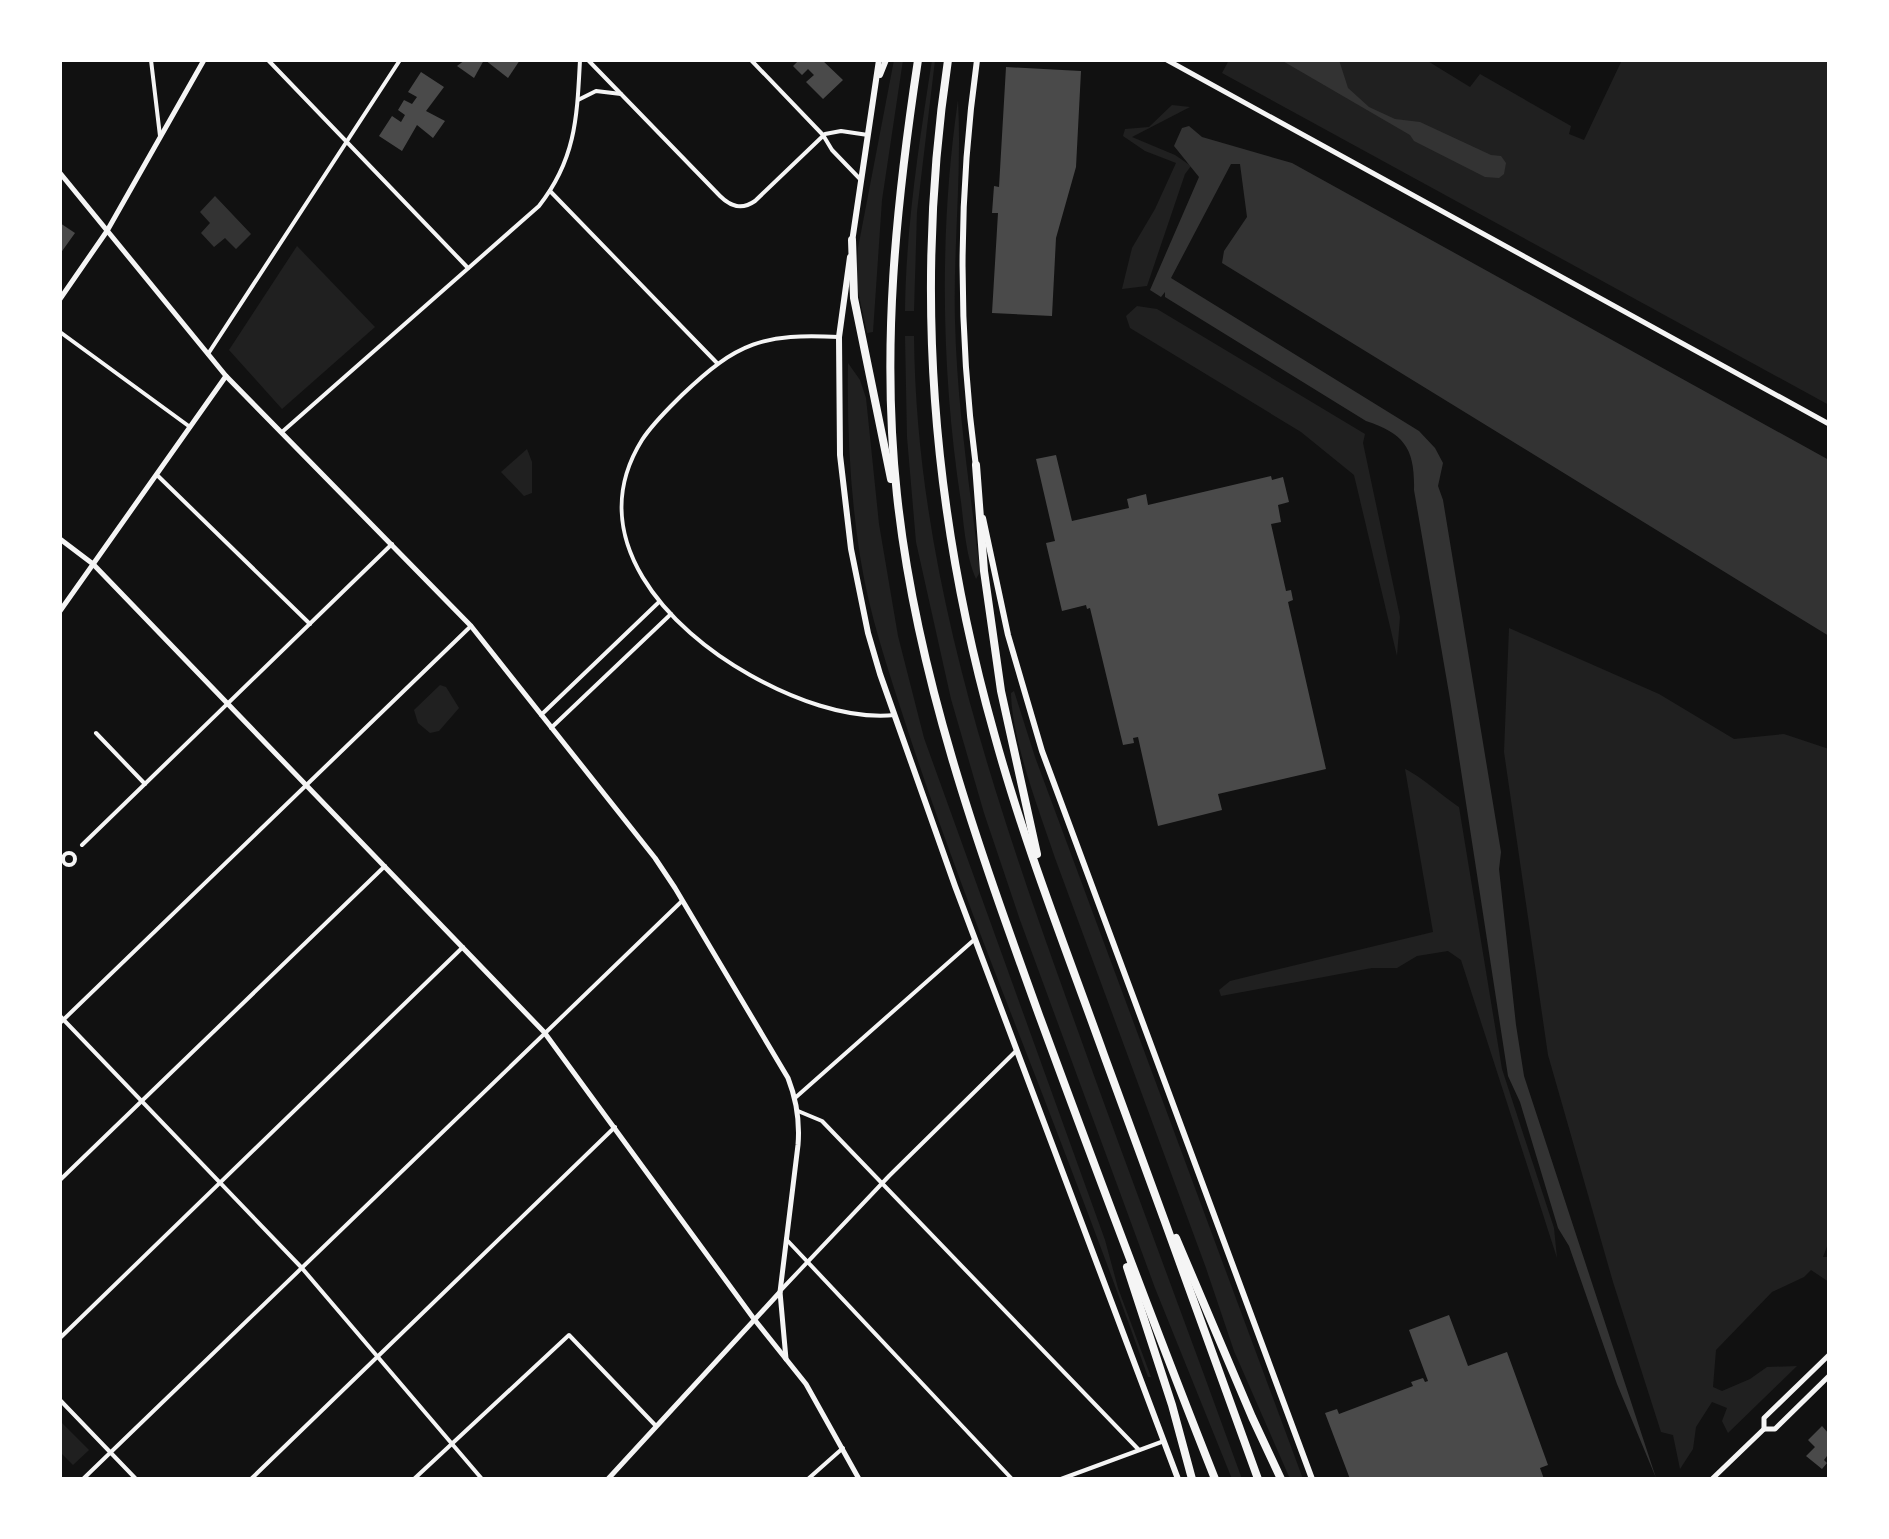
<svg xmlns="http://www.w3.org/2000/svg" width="1889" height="1539" font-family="'Golos Text',sans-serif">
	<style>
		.green { fill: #202020 }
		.water { fill: #333 }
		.building { fill: #4a4a4a }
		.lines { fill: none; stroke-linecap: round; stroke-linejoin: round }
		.minor { stroke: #f5f5f5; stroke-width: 4 }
		.tertiary { stroke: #f5f5f5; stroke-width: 5 }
		.secondary { stroke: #f5f5f5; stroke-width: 6 }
		.motorway { stroke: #f5f5f5; stroke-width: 8 }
	</style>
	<rect width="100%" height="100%" fill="#111"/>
	<g class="green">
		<path d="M894 60H903L882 200 873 332 867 333 856 282 858 248Z"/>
		<path d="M932 60H935L917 212 914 311H905C906 227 919 144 932 60Z"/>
		<path d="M1229 60H1426L1470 87 1480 74 1571 126 1569 134 1584 140 1622 60H1829V405L1222 73Z"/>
		<path d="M958 100C962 174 953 247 955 321 957 406 970 489 980 572L976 579C966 557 964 526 961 502 941 371 939 231 958 100Z"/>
		<path d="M1172 105 1190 107 1132 137 1175 155 1191 166 1185 174 1147 286 1122 289 1132 248 1155 209 1176 163 1145 151 1123 136 1125 129 1149 127Z"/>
		<path d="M297 246 375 327 282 409 229 350Z"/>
		<path d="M1137 306 1157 309 1365 434 1363 443 1400 617 1397 656 1354 475 1301 432 1130 328 1126 316Z"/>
		<path d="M905 336H914C916 563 988 780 1064 992 1122 1155 1183 1316 1242 1479H1232L1155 1288 1020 920 984 813 951 699 916 542 907 437Z"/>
		<path d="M848 363 860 380 866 398 879 524 898 636 924 738 1105 1240 1118 1288 1151 1377H1148C1103 1250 1054 1124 1005 998 970 908 936 817 906 725 888 669 869 614 860 556 850 492 847 428 848 363Z"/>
		<path d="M527 449 532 462V493L524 496 501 472Z"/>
		<path d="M1509 628 1659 694 1734 739 1784 734 1829 749V1241L1823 1257H1829V1282L1811 1270 1804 1277 1772 1292 1716 1350 1713 1387 1722 1391 1750 1379 1767 1367 1797 1366 1728 1433 1722 1421 1727 1408 1712 1402 1696 1427 1693 1449 1680 1469 1673 1435 1661 1432 1613 1282 1548 1055 1504 752Z"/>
		<path d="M440 685 446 687 459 708 439 731 430 733 418 723 414 710Z"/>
		<path d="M1014 691 1035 757 1303 1479H1290L1234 1351 1206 1268 1055 858C1039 810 1012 741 1011 693Z"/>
		<path d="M1405 769C1419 775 1444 797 1459 807L1502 1069 1554 1228 1557 1258 1461 960 1448 951 1417 956 1397 968H1372L1221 996 1219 990 1230 981 1433 932Z"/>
		<path d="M60 1421 89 1450 73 1465 60 1452Z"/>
	</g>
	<g class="water">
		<path d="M1281 60H1339L1348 88 1369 107 1395 119 1420 122 1491 155 1501 156 1506 163 1504 174 1499 178 1485 177 1414 141 1410 135Z"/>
		<path d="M1189 126 1202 137 1292 163 1829 460V636L1222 263 1224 251 1247 217 1240 164H1231L1171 278 1419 431 1435 448 1443 463 1438 486 1443 500 1501 852 1499 869 1516 1025 1524 1076 1656 1478 1617 1384 1569 1246 1558 1228 1520 1102 1508 1076 1450 699 1414 490C1415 449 1405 434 1366 421L1165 297V292L1161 297 1150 290 1199 177 1174 146 1182 128Z"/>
		<path d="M215 196 251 234 236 249 225 238 214 247 201 233 210 223 200 212Z"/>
	</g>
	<g class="building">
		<path d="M465 60H484L474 78 457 66Z"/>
		<path d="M485 60H520L508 78Z"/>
		<path d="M799 60H822L843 80 823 99 806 82 814 75 808 69 802 75 793 66Z"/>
		<path d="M1006 67 1081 71 1076 167 1056 238 1052 316 992 313 998 213H992L994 186 999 187Z"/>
		<path d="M421 72 444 87 426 111 445 121 433 138 417 125 402 151 379 136 392 116 401 122 405 115 398 110 404 100 412 104 417 97 408 92Z"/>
		<path d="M60 223 75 233 60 254Z"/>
		<path d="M1056 455 1072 521 1129 508 1127 499 1146 494 1148 505 1271 476 1272 480 1283 477 1289 502 1278 505 1281 522 1271 524 1286 591 1291 590 1293 600 1288 602 1326 769 1218 794 1222 810 1158 826 1138 737 1133 738 1134 743 1123 745 1090 608 1087 609 1086 605 1062 611 1046 543 1055 541 1036 459Z"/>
		<path d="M1449 1315 1468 1366 1507 1352 1548 1465 1540 1468 1544 1479H1350L1325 1413 1337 1409 1339 1414 1413 1386 1411 1382 1423 1378 1425 1382 1428 1381 1409 1330Z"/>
		<path d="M1822 1426 1829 1434V1459L1827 1456 1824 1460 1827 1463 1822 1469 1806 1456 1815 1447 1808 1440Z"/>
	</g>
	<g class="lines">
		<g class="minor">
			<path d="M151 60 160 136"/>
			<path d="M268 60 468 268"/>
			<path d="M588 60 720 196C731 207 742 210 755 201L825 134 841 131 868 135"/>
			<path d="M751 60 823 135 832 150 860 179"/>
			<path d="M578 100 596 91 621 94"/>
			<path d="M550 191 717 363"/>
			<path d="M60 332 190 427"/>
			<path d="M839 337C764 333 737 342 682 395 668 409 653 423 642 440 581 538 669 630 750 675 791 698 846 720 895 715"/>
			<path d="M208 354 400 60"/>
			<path d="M282 432 539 206C576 159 577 117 580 60"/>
			<path d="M157 475 310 624"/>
			<path d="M541 715 659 602"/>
			<path d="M551 728 671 614"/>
			<path d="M96 733 145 784"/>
			<path d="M82 845 392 544"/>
			<circle cx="69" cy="859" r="6"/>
			<path d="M60 1016 301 1267 482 1479"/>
			<path d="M60 1023 471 626"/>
			<path d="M795 1098 975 939"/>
			<path d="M798 1111 822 1121 1139 1450"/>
			<path d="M60 1180 385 866"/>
			<path d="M786 1239 1012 1479"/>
			<path d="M781 1290 889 1176 1016 1051"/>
			<path d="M60 1338 463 947"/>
			<path d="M60 1400 136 1479"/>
			<path d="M83 1479 682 901"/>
			<path d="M251 1479 615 1127"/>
			<path d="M414 1479 569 1335 656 1426"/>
			<path d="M808 1479 843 1448"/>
			<path d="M1061 1479 1164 1441"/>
		</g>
		<g class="tertiary">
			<path d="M1167 60 1829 424"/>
			<path d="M60 173 226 376 471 626 655 858 675 888 788 1078C797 1101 800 1121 798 1145L780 1292 786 1359"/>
			<path d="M60 299 107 231 204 60"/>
			<path d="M60 539 93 564 544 1032 754 1319 806 1384 859 1479"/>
			<path d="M60 611 226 376"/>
			<path d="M1764 1429H1775L1829 1376"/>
			<path d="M608 1479 780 1292"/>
			<path d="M1712 1479 1764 1429V1418L1829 1355"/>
		</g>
		<g class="secondary">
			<path d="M880 75 886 60"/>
			<path d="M852 242 879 60"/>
			<path d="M850 257 839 337 840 455 851 549 868 633 880 674 955 886 1178 1479"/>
			<path d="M976 467C958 332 958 195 977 60"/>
			<path d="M983 518 1008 635 1042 751 1312 1479"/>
		</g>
		<g class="motorway">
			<path d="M918 60C896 205 881 348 897 495 916 674 978 846 1039 1015 1096 1170 1154 1325 1215 1479"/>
			<path d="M948 60C914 287 932 513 994 733 1024 843 1066 949 1104 1055 1156 1196 1207 1338 1258 1479"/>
			<path d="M852 240 854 298 891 479"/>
			<path d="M976 465 984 571 1001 691 1037 854"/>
			<path d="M1176 1238 1252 1417 1281 1479"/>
			<path d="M1127 1267 1172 1405 1192 1479"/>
		</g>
	</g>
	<rect width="1889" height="1539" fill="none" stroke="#ffffff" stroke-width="124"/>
</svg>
